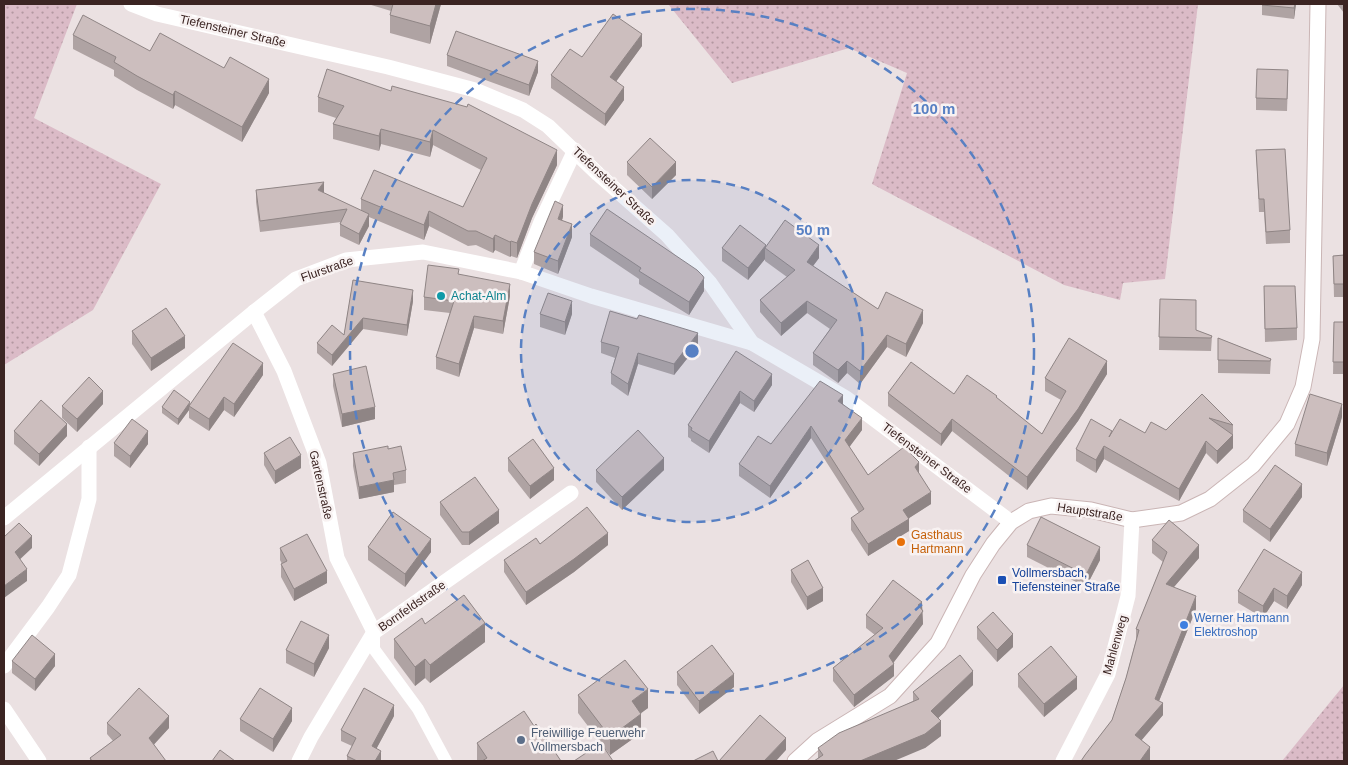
<svg xmlns="http://www.w3.org/2000/svg" width="1348" height="765" font-family="Helvetica,sans-serif">
	<style>
		.grass { fill: url(#grass-dots) }
		.lines { fill: none; stroke-linecap: round; stroke-linejoin: round }
		.secondary-casing { stroke: #cab5b5; stroke-width: 17 }
		.lane { stroke: #fff; stroke-width: 12 }
		.street { stroke: #fff; stroke-width: 15 }
		.secondary { stroke: #fff; stroke-width: 15 }
		.wall { fill: #afa3a3 }
		.shaded-wall { fill: #8f8585 }
		.building { fill: #ccbebe; stroke: #8f8585 }
		.ring { fill: none; stroke: #5880c3; stroke-width: 2.5; stroke-dasharray: 9 6 }
		.culture-dot { fill: #0f9aa8; stroke: #f8f2f2; stroke-width: 2 }
		.food-dot { fill: #e8710a; stroke: #f8f2f2; stroke-width: 2 }
		.transit-dot { fill: #1a4fb4; stroke: #f8f2f2; stroke-width: 2 }
		.shop-dot { fill: #3f7fe0; stroke: #f8f2f2; stroke-width: 2 }
		.service-dot { fill: #5c6f8a; stroke: #f8f2f2; stroke-width: 2 }
		.labels { text-anchor: middle; stroke-width: 5; stroke-linejoin: round; paint-order: stroke }
		.street-label { font-size: 12px; fill: #3b2422; stroke: #f8f2f2 }
		.culture-label { font-size: 12px; fill: #0d838f; stroke: #f8f2f2; text-anchor: start }
		.food-label { font-size: 12px; fill: #c56008; stroke: #f8f2f2; text-anchor: start }
		.transit-label { font-size: 12px; fill: #164399; stroke: #f8f2f2; text-anchor: start }
		.shop-label { font-size: 12px; fill: #366cbe; stroke: #f8f2f2; text-anchor: start }
		.service-label { font-size: 12px; fill: #4e5e75; stroke: #f8f2f2; text-anchor: start }
		.centre { fill: #5880c3; stroke: #f8f2f2; stroke-width: 2.5 }
		.ring-label { font-size: 15px; text-anchor: middle; font-weight: bold; fill: #5880c3; stroke: #f8f2f2; stroke-width: 5; stroke-linejoin: round; paint-order: stroke }
	</style>
	<defs>
		<pattern id="grass-dots" width="8" height="8" patternUnits="userSpaceOnUse" patternTransform="scale(1.25)"><rect width="8" height="8" fill="#dbbbc7"/><path d="M2 2h.1M6 6h.1" fill="none" stroke="#b398a1" stroke-width="1.8" stroke-linecap="round"/></pattern>
	</defs>
	<rect width="100%" height="100%" fill="#ebe1e2"/>
	<g class="grass">
		<path d="M4 4H77L34 118 161 184 93 310 4 365Z"/>
		<path d="M668 4H1198L1165 279 1123 283 1120 300 1064 285 872 184 907 73 849 48 732 83Z"/>
		<path d="M1344 685V761H1282Z"/>
	</g>
	<g class="lines">
		<g class="secondary-casing">
			<path id="secondary" d="M795 761 817 741 890 696 938 643 973 575 993 544 1011 522 1029 511 1051 506 1091 510 1132 520 1181 513 1210 499 1253 465 1287 424 1303 387 1312 339 1318 4"/>
		</g>
		<path class="lane" d="M374 632V649L418 709 446 761"/>
		<g class="street">
			<path d="M131 4 157 14 388 67 475 90 523 110 548 126 598 174 667 235 710 283 752 343 846 398 1011 522"/>
			<path d="M521 272 541 222 575 150"/>
			<path d="M254 312 284 371 319 463 337 558 374 632"/>
			<path d="M4 518 254 312 296 279 346 260 423 252 521 272 591 296 752 343"/>
			<path d="M4 666 48 607 69 575 89 499V447"/>
			<path d="M4 709 39 761"/>
			<path d="M299 761 311 737 374 632 571 493"/>
			<path d="M1063 761 1108 674 1128 596 1132 520"/>
		</g>
		<use href="#secondary" class="secondary"/>
	</g>
	<g class="wall">
		<path d="M368 4H441L430 44 390 33V15L391 11Z"/>
		<path d="M1262 4H1296L1294 19 1262 15Z"/>
		<path d="M1337 4H1344V13Z"/>
		<path d="M73 35 150 51 269 93 242 142 175 105 173 109 137 90 114 76V70L73 49Z"/>
		<path d="M642 46 616 81 624 100 605 126 551 88V75L582 57Z"/>
		<path d="M447 55 538 72 529 96 447 66Z"/>
		<path d="M1288 83 1287 111 1256 110V98Z"/>
		<path d="M318 97 557 165 532 218 517 258 511 256 510 257 495 250 493 253 476 245 468 246 429 226 424 240 369 217V226L359 245 340 236V224L341 222 260 232 256 202V190L324 193 361 211V199L463 207 481 170 433 145 430 157 381 144 379 151 333 139V124L336 118 318 112Z"/>
		<path d="M1256 150 1290 230V243L1266 244 1264 212H1259Z"/>
		<path d="M627 162 676 175 652 199 627 175Z"/>
		<path d="M563 217 562 220 572 237 558 274 534 264V252Z"/>
		<path d="M590 234 704 291 689 315 639 284V279L590 246Z"/>
		<path d="M766 247 819 258 813 266 878 309 923 323 906 357 887 347 860 384 847 373 838 383 813 365V353L830 329 807 313 781 336 760 312V300L787 277 765 261V259L748 280 722 261V248Z"/>
		<path d="M1344 255V297H1334L1333 256Z"/>
		<path d="M459 274 510 296 503 334 474 328 459 377 436 369V357L450 313 424 310V297Z"/>
		<path d="M353 280 413 301 407 336 363 329 332 366 317 353V343L344 335Z"/>
		<path d="M1264 286 1297 328V340L1265 342Z"/>
		<path d="M1160 299 1196 330 1212 336 1211 351 1159 350Z"/>
		<path d="M540 314H572L565 335 540 327Z"/>
		<path d="M1334 322H1344V374H1333Z"/>
		<path d="M132 331 185 348 151 371 132 344Z"/>
		<path d="M1218 338 1271 359 1270 374 1218 373Z"/>
		<path d="M601 342 698 345 674 375 638 364 628 396 611 384V373L615 358 601 353Z"/>
		<path d="M736 351 772 385 754 412 740 403 709 453 691 441V439L688 437V425Z"/>
		<path d="M333 374 375 419 342 427 333 386Z"/>
		<path d="M1107 374 1078 421 1027 490 952 431 941 446 888 406V393L997 398 1042 434 1061 400 1045 391V378Z"/>
		<path d="M263 375 234 417 224 410 209 431 189 418V410L178 425 162 413V407L190 404Z"/>
		<path d="M1202 394 1233 425V448L1217 464 1206 453 1179 501 1104 459 1096 473 1076 461V449L1112 431 1145 433 1166 430Z"/>
		<path d="M103 404 77 432 62 418V406Z"/>
		<path d="M843 404 862 430 849 447 868 475 919 474 931 504 909 518V531L868 556 851 530V518L859 513 811 438 770 498 739 476V464L771 444Z"/>
		<path d="M1342 417 1327 466 1295 456V444Z"/>
		<path d="M14 431 67 436 39 466 14 444Z"/>
		<path d="M114 443 148 444 130 468 114 456Z"/>
		<path d="M388 449 406 470V483L394 485V492L359 499 353 466V453Z"/>
		<path d="M264 453 301 468 275 484 264 465Z"/>
		<path d="M508 458 554 480 530 499 508 471Z"/>
		<path d="M596 470H664L622 510 596 482Z"/>
		<path d="M1302 497 1270 542 1243 522V510Z"/>
		<path d="M440 502 499 523 469 545H462L440 515Z"/>
		<path d="M1152 540 1199 558 1174 587 1196 609 1159 701 1163 715 1141 740 1150 760 1149 761H1081L1112 720 1126 678 1136 640V629L1163 562 1152 553Z"/>
		<path d="M540 544 608 545 574 572 526 605 504 572V560Z"/>
		<path d="M1027 545 1100 560 1086 587 1027 557Z"/>
		<path d="M368 547 431 552 405 587 368 560Z"/>
		<path d="M280 548 327 583 294 601 281 577V564H282L280 560Z"/>
		<path d="M791 570 823 601 807 610 791 582Z"/>
		<path d="M1302 585 1287 609 1274 601 1263 618 1238 603V591Z"/>
		<path d="M922 610 923 624 894 662V676L854 707 833 681V668L875 635 866 628V615Z"/>
		<path d="M977 627 1013 647 997 662 977 639Z"/>
		<path d="M394 639 485 642 430 683 425 678 415 686 394 658Z"/>
		<path d="M329 648 314 677 286 663V650Z"/>
		<path d="M12 661 55 666 35 691 12 673Z"/>
		<path d="M677 672 734 687 699 714 677 685Z"/>
		<path d="M1018 674 1077 689 1044 717 1018 687Z"/>
		<path d="M973 685 938 718 941 736 925 748 818 759V748L913 701V692Z"/>
		<path d="M578 695 648 708 640 713 641 733 610 755 578 713Z"/>
		<path d="M394 716 376 749 381 761H347V756L352 746 341 741V730Z"/>
		<path d="M240 719 292 721 273 752 240 731Z"/>
		<path d="M107 723 169 728 153 745 166 761H90V758L113 741 107 734Z"/>
		<path d="M534 726 561 761H477V743Z"/>
	</g>
	<g class="shaded-wall">
		<path d="M436 4H441L430 44V26Z"/>
		<path d="M1295 4H1296L1294 19V8Z"/>
		<path d="M642 34V46L610 90V77Z"/>
		<path d="M538 61V72L529 96V85Z"/>
		<path d="M269 79V93L242 142V127Z"/>
		<path d="M624 87V100L605 126V114Z"/>
		<path d="M175 91V105L173 109V95Z"/>
		<path d="M381 129V144L379 151V136Z"/>
		<path d="M433 130V145L430 157V142Z"/>
		<path d="M557 150V165L532 218 517 258V243L532 204Z"/>
		<path d="M676 162V175L652 199V187Z"/>
		<path d="M324 182V193L318 190Z"/>
		<path d="M563 205V217L558 231V219Z"/>
		<path d="M429 211V226L424 240V225Z"/>
		<path d="M369 214V226L359 245V234Z"/>
		<path d="M572 224V237L558 274V261Z"/>
		<path d="M495 235V250L493 253V239Z"/>
		<path d="M511 241V256L510 257V242Z"/>
		<path d="M766 245V249L765 248V259L748 280V268Z"/>
		<path d="M819 245V258L807 274V262Z"/>
		<path d="M704 278V291L689 315V302Z"/>
		<path d="M510 284V296L503 334V321Z"/>
		<path d="M413 290V301L407 336V325Z"/>
		<path d="M572 301V314L565 335V322Z"/>
		<path d="M807 301V313L781 336V323Z"/>
		<path d="M923 310V323L906 357V344Z"/>
		<path d="M474 316V328L459 377V364Z"/>
		<path d="M363 318V329L332 366V355Z"/>
		<path d="M698 333V345L674 375V364Z"/>
		<path d="M887 335V347L860 384V371Z"/>
		<path d="M185 336V348L151 371V358Z"/>
		<path d="M638 353V364L628 396V384Z"/>
		<path d="M847 361V373L838 383V370Z"/>
		<path d="M1107 361V374L1078 421 1027 490V477Z"/>
		<path d="M263 363V375L234 417V404Z"/>
		<path d="M772 374V385L754 412V401Z"/>
		<path d="M103 391V404L77 432V419Z"/>
		<path d="M740 391V403L709 453V441Z"/>
		<path d="M843 395V407L838 401Z"/>
		<path d="M224 397V410L209 431V419Z"/>
		<path d="M190 402 189 410 178 425V419Z"/>
		<path d="M1342 404V417L1327 466V453Z"/>
		<path d="M375 407V419L342 427V414Z"/>
		<path d="M862 418V430L845 453V440Z"/>
		<path d="M952 419V431L941 446V434Z"/>
		<path d="M67 424V436L39 466V454Z"/>
		<path d="M811 426V438L770 498V486Z"/>
		<path d="M148 431V444L130 468V456Z"/>
		<path d="M1233 435V448L1217 464V451Z"/>
		<path d="M1206 441V453L1179 501V489Z"/>
		<path d="M1104 446V459L1096 473V460Z"/>
		<path d="M301 455V468L275 484V471Z"/>
		<path d="M664 458V470L622 510V497Z"/>
		<path d="M919 462V475L915 467Z"/>
		<path d="M554 468V480L530 499V486Z"/>
		<path d="M394 480V492L359 499V487Z"/>
		<path d="M1302 484V497L1270 542V529Z"/>
		<path d="M931 492V504L903 522V510Z"/>
		<path d="M499 510V523L469 545V532Z"/>
		<path d="M909 519V531L868 556V544Z"/>
		<path d="M608 533V545L574 572 526 605V592Z"/>
		<path d="M32 536V548L15 564V552Z"/>
		<path d="M431 539V552L405 587V574Z"/>
		<path d="M1199 545V558L1166 596V584Z"/>
		<path d="M1100 547V560L1086 587V575Z"/>
		<path d="M27 569V581L4 598V586Z"/>
		<path d="M327 571V583L294 601V589Z"/>
		<path d="M1302 572V585L1287 609V596Z"/>
		<path d="M823 588V601L807 610V597Z"/>
		<path d="M1274 588V601L1263 618V606Z"/>
		<path d="M1196 596V609L1155 711V699Z"/>
		<path d="M922 602 923 624 890 667 894 664V676L854 707V695L889 656 918 605Z"/>
		<path d="M485 623V642L430 683V665Z"/>
		<path d="M1013 634V647L997 662V650Z"/>
		<path d="M329 635V648L314 677V664Z"/>
		<path d="M55 654V666L35 691V679Z"/>
		<path d="M425 659V678L415 686V667Z"/>
		<path d="M973 671V685L931 725V711Z"/>
		<path d="M734 674V687L699 714V701Z"/>
		<path d="M1077 677V689L1044 717V704Z"/>
		<path d="M648 689V708L632 720V701Z"/>
		<path d="M1163 703V715L1135 748V735Z"/>
		<path d="M394 705V716L372 757V746Z"/>
		<path d="M292 708V721L273 752V739Z"/>
		<path d="M641 714V733L610 755V737Z"/>
		<path d="M169 716V728L149 750V738Z"/>
		<path d="M941 721V736L925 748 894 761H860Z"/>
		<path d="M786 738V750L776 761H764Z"/>
		<path d="M1150 747V760L1149 761H1140Z"/>
		<path d="M381 751V761H375Z"/>
	</g>
	<g class="building">
		<path d="M393 4H436L430 26 390 15Z"/>
		<path d="M1262 4H1295L1294 8 1262 5Z"/>
		<path d="M613 14 642 34 610 77 624 87 605 114 551 75 570 49 582 57Z"/>
		<path d="M83 15 150 51 160 33 224 68 230 57 269 79 242 127 175 91 173 95 137 76 114 62 116 57 73 35Z"/>
		<path d="M456 31 538 61 529 85 447 55Z"/>
		<path d="M327 69 391 91 392 86 467 107 468 104 557 150 532 204 517 243 511 241 510 242 495 235 493 239 476 231H468L429 211 424 225 361 199 374 170 463 207 487 158 433 130 430 142 381 129 379 136 333 124 344 106 318 97Z"/>
		<path d="M1257 69 1288 70 1287 99 1256 98Z"/>
		<path d="M650 138 676 162 652 187 627 162Z"/>
		<path d="M1285 149 1290 230 1266 232 1264 199H1259L1256 150Z"/>
		<path d="M324 182 318 190 369 214 359 234 340 224 347 209 260 221 256 190Z"/>
		<path d="M555 201 563 205 558 219 572 224 558 261 534 252Z"/>
		<path d="M607 209 697 270 703 276 704 278 689 302 639 271 641 268 590 234Z"/>
		<path d="M785 220 819 245 807 262 878 309 886 292 923 310 906 344 887 335 860 371 847 361 838 370 813 353 837 320 807 301 781 323 760 300 795 270 765 248Z"/>
		<path d="M740 225 766 245 748 268 722 248Z"/>
		<path d="M1344 255V284H1334L1333 256Z"/>
		<path d="M428 265 459 269 458 274 510 284 503 321 474 316 459 364 436 357 454 301 424 297Z"/>
		<path d="M353 280 413 290 407 325 363 318 332 355 317 343 332 325 344 335Z"/>
		<path d="M1264 286H1295L1297 328 1265 329Z"/>
		<path d="M548 293 572 301 565 322 540 314Z"/>
		<path d="M1160 299 1196 300V330L1212 336 1211 338 1159 337Z"/>
		<path d="M166 308 185 336 151 358 132 331Z"/>
		<path d="M610 311 637 319 639 315 698 333 674 364 638 353 628 384 611 373 619 347 601 342Z"/>
		<path d="M1334 322H1344V362H1333Z"/>
		<path d="M1069 338 1107 361 1078 409 1027 477 952 419 941 434 888 393 911 362 954 394 967 375 997 396 996 397 1042 434 1066 391 1045 378Z"/>
		<path d="M1218 338 1271 359 1270 361 1218 360Z"/>
		<path d="M233 343 263 363 234 404 224 397 209 419 189 406Z"/>
		<path d="M736 351 772 374 754 401 740 391 709 441 691 430 692 428 688 425Z"/>
		<path d="M366 366 375 407 342 414 333 374Z"/>
		<path d="M89 377 103 391 77 419 62 406Z"/>
		<path d="M820 381 843 395 838 401 862 418 845 440 868 475 904 447 919 462 915 467 931 492 903 510 909 519 868 544 851 518 864 509 811 426 770 486 739 464 758 436 771 444Z"/>
		<path d="M174 390 190 402 178 419 162 407Z"/>
		<path d="M1202 394 1233 425 1209 418 1233 435 1217 451 1206 441 1179 489 1104 446 1096 460 1076 449 1091 419 1112 431 1109 437 1120 419 1145 433 1151 422 1166 430Z"/>
		<path d="M1310 394 1342 404 1327 453 1295 444Z"/>
		<path d="M41 400 67 424 39 454 14 431Z"/>
		<path d="M132 419 148 431 130 456 114 443Z"/>
		<path d="M638 430 664 458 622 497 596 470Z"/>
		<path d="M290 437 301 455 275 471 264 453Z"/>
		<path d="M533 439 554 468 530 486 508 458Z"/>
		<path d="M388 446V449L401 446 406 470 393 473 394 480 359 487 353 453Z"/>
		<path d="M1275 465 1302 484 1270 529 1243 510Z"/>
		<path d="M475 477 499 510 469 532H462L440 502Z"/>
		<path d="M587 507 608 533 574 559 526 592 504 560 536 538 540 544Z"/>
		<path d="M393 512 431 539 405 574 368 547Z"/>
		<path d="M1041 517 1100 547 1086 575 1027 545Z"/>
		<path d="M1169 520 1199 545 1166 584 1196 596 1155 699 1163 703 1135 735 1150 747 1140 761H1081L1085 755 1112 720 1126 678 1139 630 1136 629 1167 552 1152 540Z"/>
		<path d="M19 523 32 536 15 552 27 569 4 586V537Z"/>
		<path d="M307 534 327 571 294 589 281 564 287 561 280 548Z"/>
		<path d="M1264 549 1302 572 1287 596 1274 588 1263 606 1238 591Z"/>
		<path d="M808 560 823 588 807 597 791 570Z"/>
		<path d="M893 580 922 602 918 605 923 611 889 656 894 664 854 695 833 668 883 628 866 615Z"/>
		<path d="M464 595 485 623 430 665 425 659 415 667 394 639 422 618 425 624Z"/>
		<path d="M993 612 1013 634 997 650 977 627Z"/>
		<path d="M301 621 329 635 314 664 286 650Z"/>
		<path d="M32 635 55 654 35 679 12 661Z"/>
		<path d="M712 645 734 674 699 701 677 672Z"/>
		<path d="M1051 646 1077 677 1044 704 1018 674Z"/>
		<path d="M960 655 973 671 931 711 941 721 925 734 860 761H814L823 755 818 748 839 733 919 699 913 692Z"/>
		<path d="M625 660 648 689 632 701 641 714 610 737 578 695Z"/>
		<path d="M139 688 169 716 149 738 166 761H92L90 758 121 735 107 723Z"/>
		<path d="M260 688 292 708 273 739 240 719Z"/>
		<path d="M364 688 394 705 372 746 381 751 375 761H357L347 756 356 738 341 730Z"/>
		<path d="M524 711 534 726 536 724 561 761H482L487 758 477 743Z"/>
		<path d="M760 715 786 738 764 761H719Z"/>
		<path d="M601 743 613 761H574Z"/>
		<path d="M220 750 235 761H212Z"/>
		<path d="M713 751 718 761H693Z"/>
	</g>
	<circle cx="692" cy="351" r="171" fill="#5880c3" fill-opacity=".12"/>
	<g class="ring">
		<circle cx="692" cy="351" r="171"/>
		<circle cx="692" cy="351" r="342"/>
	</g>
	<circle class="culture-dot" cx="441" cy="296" r="5"/>
	<circle class="food-dot" cx="901" cy="542" r="5"/>
	<rect class="transit-dot" x="997" y="575" width="10" height="10" rx="2.5"/>
	<circle class="shop-dot" cx="1184" cy="625" r="5"/>
	<circle class="service-dot" cx="521" cy="740" r="5"/>
	<g class="labels">
		<g class="street-label">
			<text transform="translate(233 31) rotate(13)" y="4">Tiefensteiner Straße</text>
			<text transform="translate(614 186) rotate(43)" y="4">Tiefensteiner Straße</text>
			<text transform="translate(327 269) rotate(-19)" y="4">Flurstraße</text>
			<text transform="translate(927 458) rotate(37)" y="4">Tiefensteiner Straße</text>
			<text transform="translate(321 485) rotate(77)" y="4">Gartenstraße</text>
			<text transform="translate(1090 512) rotate(9)" y="4">Hauptstraße</text>
			<text transform="translate(412 606) rotate(-35)" y="4">Bornfeldstraße</text>
			<text transform="translate(1115 645) rotate(-74)" y="4">Mahlenweg</text>
		</g>
		<g class="culture-label">
			<text x="451" y="300">Achat-Alm</text>
		</g>
		<g class="food-label">
			<text x="911" y="539">Gasthaus<tspan x="911" dy="14">Hartmann</tspan></text>
		</g>
		<g class="transit-label">
			<text x="1012" y="577">Vollmersbach,<tspan x="1012" dy="14">Tiefensteiner Straße</tspan></text>
		</g>
		<g class="shop-label">
			<text x="1194" y="622">Werner Hartmann<tspan x="1194" dy="14">Elektroshop</tspan></text>
		</g>
		<g class="service-label">
			<text x="531" y="737">Freiwillige Feuerwehr<tspan x="531" dy="14">Vollmersbach</tspan></text>
		</g>
	</g>
	<circle cx="692" cy="351" r="8" class="centre"/>
	<g class="ring-label">
		<text x="934" y="114">100 m</text>
		<text x="813" y="235">50 m</text>
	</g>
	<rect width="1348" height="765" fill="none" stroke="#3b2422" stroke-width="10"/>
</svg>
